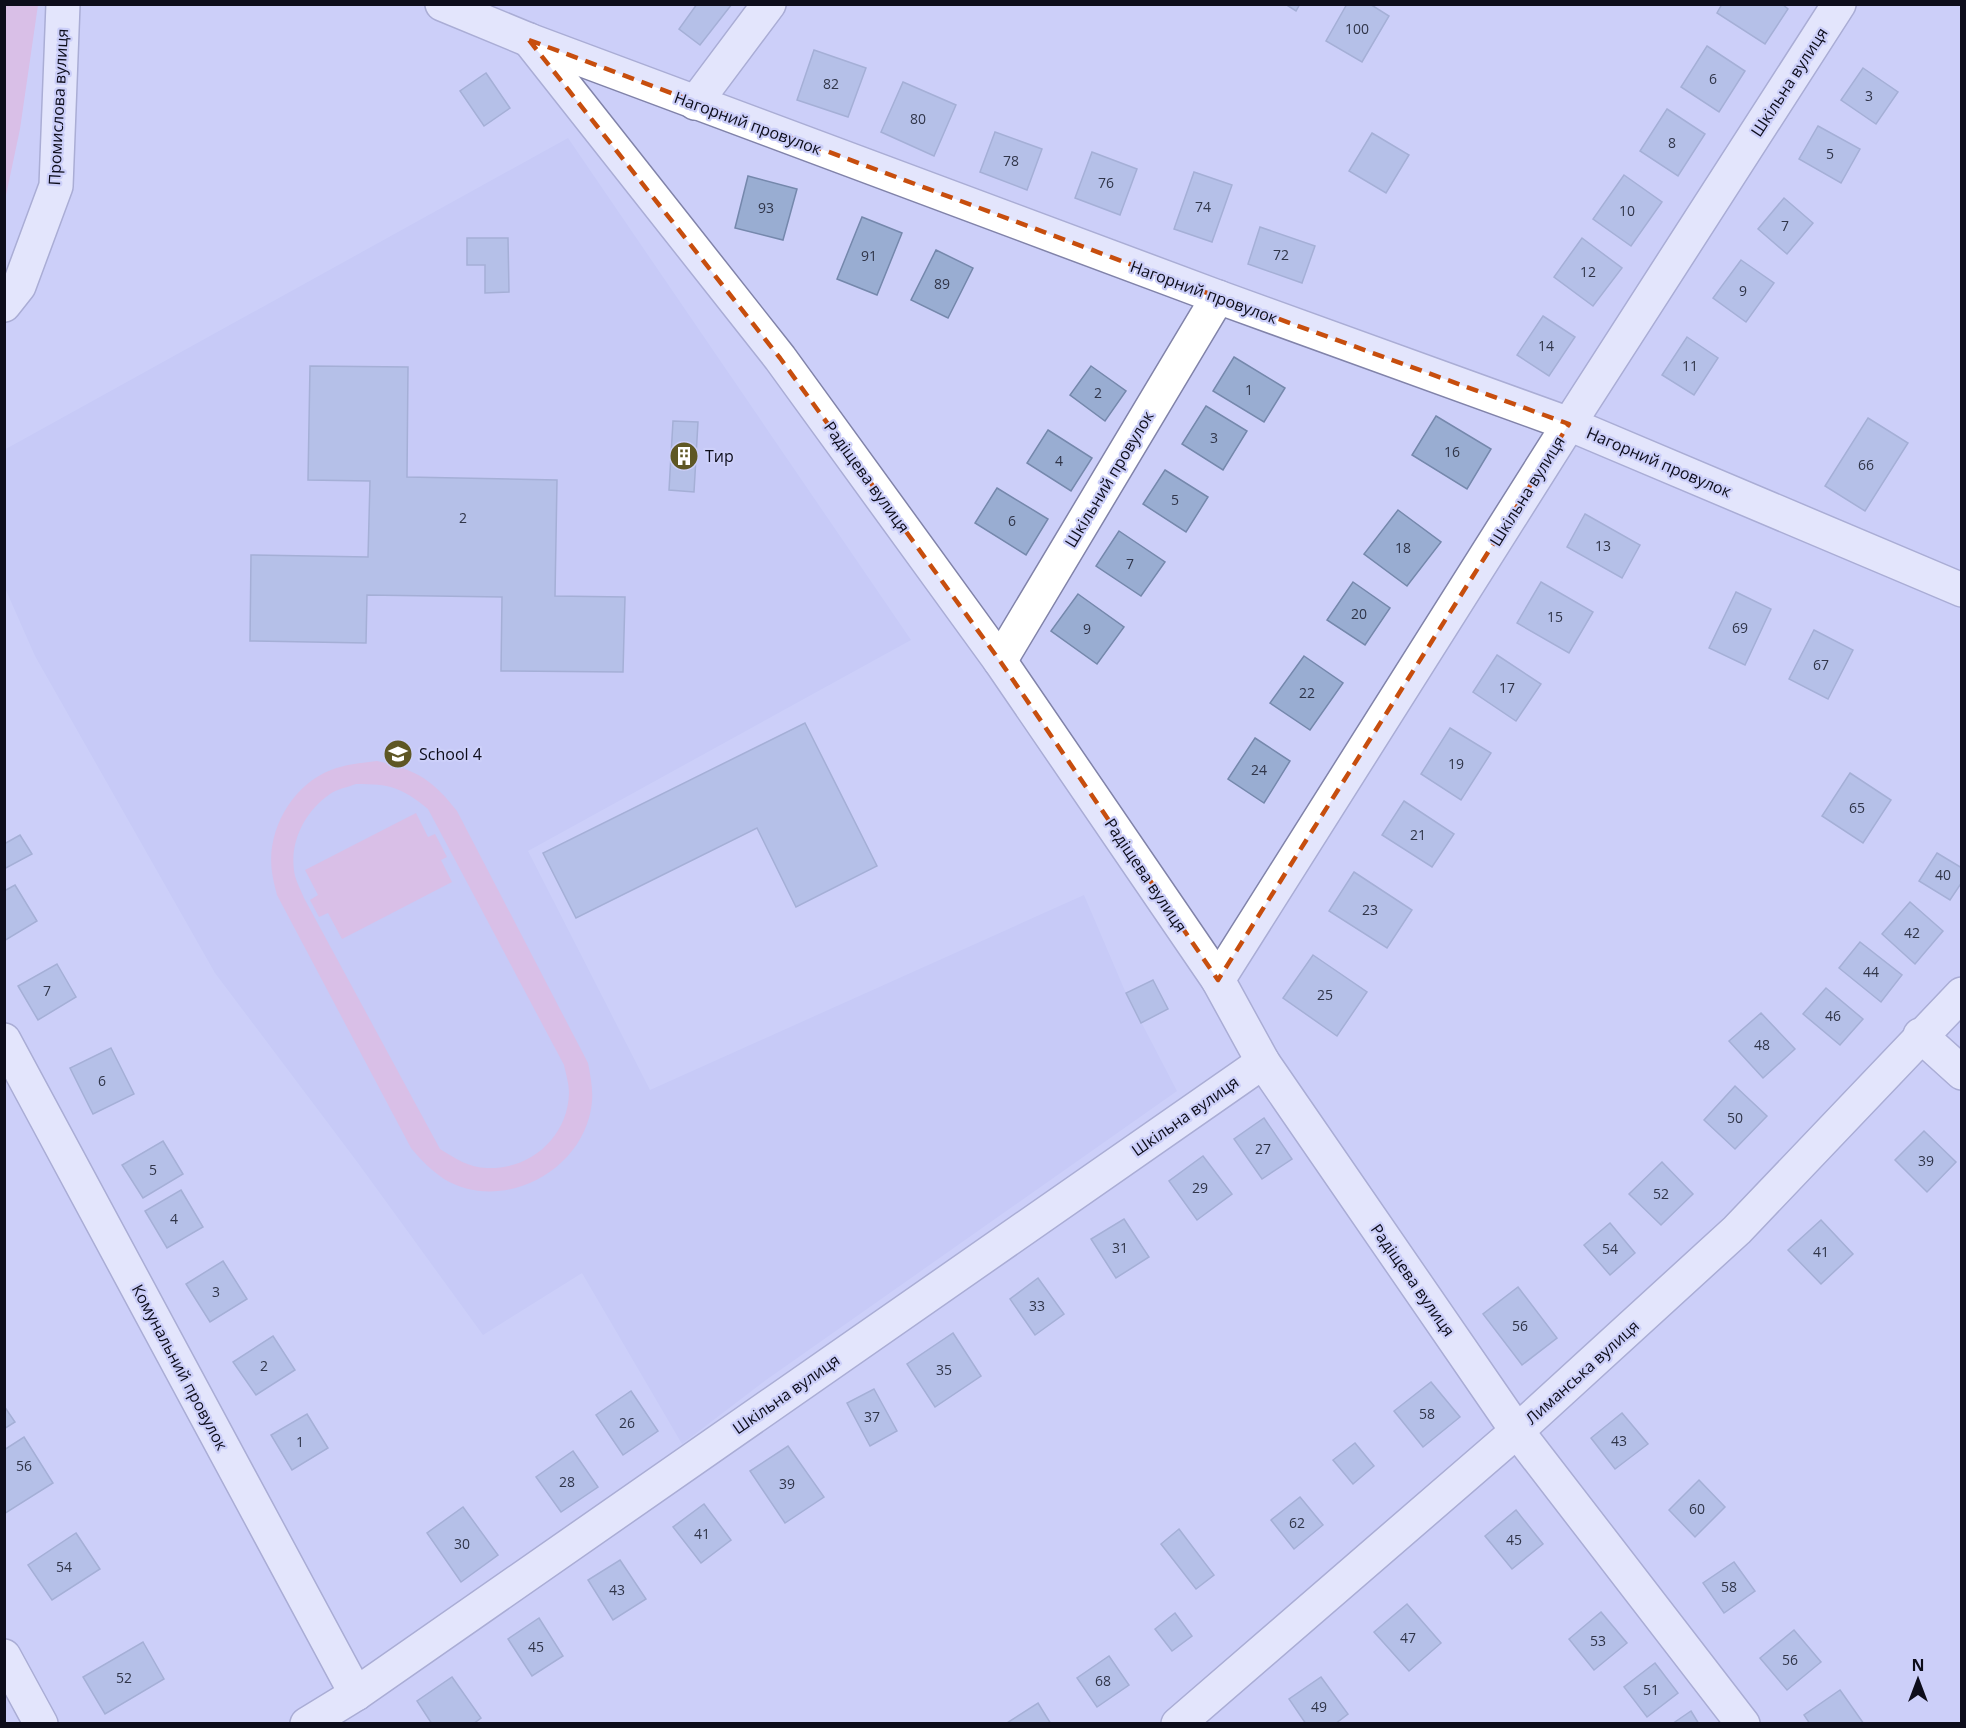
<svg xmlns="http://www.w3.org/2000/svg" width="1966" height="1728" font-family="'Open Sans',sans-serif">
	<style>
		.built { fill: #c0c3f3 }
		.green { fill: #e9aad1; fill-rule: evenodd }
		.building { fill: #99add2; stroke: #7588ac; stroke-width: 1.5 }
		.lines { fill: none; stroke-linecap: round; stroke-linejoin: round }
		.street-casing { stroke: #8183a9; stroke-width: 36 }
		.secondary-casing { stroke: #8183a9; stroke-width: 36 }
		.street { stroke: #fff; stroke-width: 33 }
		.secondary { stroke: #fff; stroke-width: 33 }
		.marked { fill: none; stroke: #c74e0e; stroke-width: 4.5; stroke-dasharray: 12 8; stroke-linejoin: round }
		.labels { text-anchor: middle; stroke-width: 4.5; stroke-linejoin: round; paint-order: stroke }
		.number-label { font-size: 14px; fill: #303549 }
		.street-label { font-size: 16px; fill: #0d0d1b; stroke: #cccff9 }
		.poi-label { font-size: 16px; fill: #0d0d1b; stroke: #cccff9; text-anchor: start }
	</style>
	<rect width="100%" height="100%" fill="#cccff9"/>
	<path class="built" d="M568 138 911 640 528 851 650 1090 1084 895 1125 991 1177 1091 766 1380 682 1444 582 1273 483 1335 358 1163 215 973 35 656 5 588 4 450Z"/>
	<g class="green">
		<path d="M5 4 38 5 20 129 5 200Z"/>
		<path d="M377 761C415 769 433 780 457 811L588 1063C591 1079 594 1093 591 1109 580 1173 501 1213 444 1179 431 1170 421 1160 411 1148L277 895C275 887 273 880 272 872 266 831 292 785 331 770 346 764 361 763 377 761ZM356 784C390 784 401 787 428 809L564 1065C566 1074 569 1084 569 1093 568 1137 530 1170 487 1168 469 1168 455 1158 440 1149L304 898C301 891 297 883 295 876 288 844 304 812 330 794 337 789 348 787 356 784Z"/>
		<path d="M416 813 428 837 435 834 447 857 441 860 452 882 342 939 328 913 319 917 310 900 318 895 305 870Z"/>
	</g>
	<g class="building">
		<path d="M697 4H732L700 45 679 29Z"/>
		<path d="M1285 4H1300L1296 11Z"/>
		<path d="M1347 4H1370L1389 16 1362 62 1326 41Z"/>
		<path d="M1722 4H1782L1788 9 1765 44 1717 13Z"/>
		<path d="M1707 46 1745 71 1719 112 1681 87Z"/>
		<path d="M814 50 866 68 848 117 797 100Z"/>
		<path d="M1863 68 1898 92 1876 124 1841 100Z"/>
		<path d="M486 73 510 108 484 126 460 91Z"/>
		<path d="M903 82 956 105 934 156 881 132Z"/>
		<path d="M1667 109 1705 134 1678 176 1640 151Z"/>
		<path d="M1818 126 1860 149 1841 183 1799 159Z"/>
		<path d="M995 132 1042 149 1027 190 980 172Z"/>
		<path d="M1372 133 1409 155 1386 193 1349 171Z"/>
		<path d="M1092 152 1137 169 1120 215 1075 198Z"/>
		<path d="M1194 172 1232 185 1212 242 1174 229Z"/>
		<path d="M1624 175 1662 202 1631 246 1593 219Z"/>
		<path d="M748 176 797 189 783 240 735 228Z"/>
		<path d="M1784 198 1813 223 1787 254 1758 229Z"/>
		<path d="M862 217 902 233 877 295 837 279Z"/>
		<path d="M1260 227 1315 246 1302 283 1248 264Z"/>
		<path d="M467 238H508L509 292 485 293V265H467Z"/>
		<path d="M1582 238 1622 268 1593 306 1554 277Z"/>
		<path d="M936 250 973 268 948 318 911 300Z"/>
		<path d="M1741 260 1774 283 1746 322 1713 298Z"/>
		<path d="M1543 316 1575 337 1549 376 1517 355Z"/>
		<path d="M1687 337 1718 358 1694 395 1662 375Z"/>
		<path d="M1234 357 1285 388 1264 422 1213 391Z"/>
		<path d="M310 366 408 367 407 477 557 480 555 596 625 597 623 672 501 671 502 597 367 595 366 643 250 641 251 555 368 557 370 481 308 480Z"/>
		<path d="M1091 366 1126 391 1105 421 1070 395Z"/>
		<path d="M1206 406 1247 431 1223 470 1182 444Z"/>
		<path d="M1436 416 1491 449 1467 489 1412 455Z"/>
		<path d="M1868 418 1908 443 1865 511 1825 486Z"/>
		<path d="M673 421 698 422 694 492 669 490Z"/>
		<path d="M1048 430 1092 458 1071 491 1027 463Z"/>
		<path d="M1165 470 1208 497 1186 532 1143 504Z"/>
		<path d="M997 488 1048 519 1026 555 975 523Z"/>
		<path d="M1398 510 1441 542 1407 586 1364 554Z"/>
		<path d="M1585 514 1640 545 1622 578 1567 547Z"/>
		<path d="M1119 531 1165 562 1141 596 1096 566Z"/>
		<path d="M1353 582 1390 608 1365 645 1327 620Z"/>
		<path d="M1541 582 1593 612 1569 653 1517 623Z"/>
		<path d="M1736 592 1771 609 1745 665 1709 648Z"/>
		<path d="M1078 594 1124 627 1097 664 1051 631Z"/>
		<path d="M1814 630 1853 650 1828 699 1789 679Z"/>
		<path d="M1497 655 1541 684 1516 721 1473 692Z"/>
		<path d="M1304 656 1343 683 1310 730 1270 703Z"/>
		<path d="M805 723 877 866 796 907 757 828 576 918 543 853Z"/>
		<path d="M1450 728 1491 753 1461 800 1421 774Z"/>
		<path d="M1255 738 1290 761 1264 803 1228 779Z"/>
		<path d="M1850 773 1891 800 1863 843 1822 816Z"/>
		<path d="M1404 801 1454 834 1432 867 1382 835Z"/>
		<path d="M20 835 32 854 4 869V844Z"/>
		<path d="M1937 853 1962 868V882L1950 900 1919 881Z"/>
		<path d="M1354 872 1412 910 1387 948 1329 911Z"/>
		<path d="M15 885 37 921 4 941V891Z"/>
		<path d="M1910 902 1943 931 1915 964 1882 934Z"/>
		<path d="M1860 942 1902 975 1881 1002 1839 968Z"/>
		<path d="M1313 955 1367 992 1337 1036 1283 998Z"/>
		<path d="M57 964 76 997 38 1020 18 986Z"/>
		<path d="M1153 980 1168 1009 1141 1023 1126 993Z"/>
		<path d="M1826 988 1863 1019 1840 1045 1803 1014Z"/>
		<path d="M1761 1013 1795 1049 1763 1078 1729 1041Z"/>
		<path d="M111 1048 134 1094 93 1114 70 1068Z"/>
		<path d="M1735 1086 1767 1116 1735 1149 1704 1120Z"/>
		<path d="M1264 1118 1292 1159 1262 1179 1234 1139Z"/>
		<path d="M1924 1131 1956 1162 1927 1192 1895 1160Z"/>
		<path d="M163 1141 183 1174 143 1198 122 1165Z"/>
		<path d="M1203 1156 1232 1194 1197 1220 1169 1181Z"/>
		<path d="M1662 1162 1693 1194 1661 1225 1629 1194Z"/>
		<path d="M181 1190 203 1227 167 1248 145 1211Z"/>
		<path d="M1124 1219 1149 1257 1116 1278 1091 1239Z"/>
		<path d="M1821 1220 1853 1254 1821 1284 1788 1250Z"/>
		<path d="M1610 1223 1635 1253 1610 1275 1584 1245Z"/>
		<path d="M223 1261 247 1299 210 1322 186 1284Z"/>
		<path d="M1038 1278 1064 1314 1035 1335 1010 1299Z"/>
		<path d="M1518 1287 1557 1338 1522 1365 1483 1314Z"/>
		<path d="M953 1333 981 1376 935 1407 907 1364Z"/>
		<path d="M273 1336 295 1370 256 1395 233 1362Z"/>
		<path d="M1431 1382 1460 1417 1423 1447 1394 1411Z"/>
		<path d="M874 1389 897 1431 870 1446 847 1403Z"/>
		<path d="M631 1391 658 1431 623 1455 596 1415Z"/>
		<path d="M4 1406 15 1422 4 1429Z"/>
		<path d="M1622 1413 1648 1444 1615 1469 1591 1438Z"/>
		<path d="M307 1414 328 1448 292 1470 271 1435Z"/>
		<path d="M24 1437 53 1483 4 1514V1450Z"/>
		<path d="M1355 1443 1374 1466 1353 1484 1333 1460Z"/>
		<path d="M788 1446 824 1497 785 1523 750 1471Z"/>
		<path d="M573 1451 598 1487 561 1512 536 1477Z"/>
		<path d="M1699 1480 1725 1507 1695 1537 1669 1510Z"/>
		<path d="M1300 1497 1323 1525 1294 1549 1271 1520Z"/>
		<path d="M704 1504 731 1540 701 1563 673 1527Z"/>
		<path d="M463 1507 498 1555 461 1582 427 1533Z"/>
		<path d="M1516 1510 1543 1544 1512 1569 1485 1536Z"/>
		<path d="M1179 1529 1214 1575 1196 1589 1161 1544Z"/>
		<path d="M76 1533 100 1569 52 1600 28 1565Z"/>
		<path d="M620 1560 646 1599 613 1620 588 1580Z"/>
		<path d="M1734 1562 1755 1591 1724 1613 1703 1583Z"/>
		<path d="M1407 1604 1441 1643 1409 1671 1374 1632Z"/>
		<path d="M1601 1612 1627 1643 1594 1670 1569 1639Z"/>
		<path d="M1175 1613 1192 1636 1172 1651 1155 1629Z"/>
		<path d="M539 1618 563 1656 532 1676 508 1639Z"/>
		<path d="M1794 1630 1821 1662 1787 1690 1760 1658Z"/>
		<path d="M143 1642 164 1679 105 1714 83 1677Z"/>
		<path d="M1109 1656 1129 1685 1097 1707 1077 1678Z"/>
		<path d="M1655 1663 1678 1693 1647 1717 1624 1687Z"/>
		<path d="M452 1677 481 1718 473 1724H432L417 1701Z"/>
		<path d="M1321 1677 1348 1714 1335 1724H1306L1289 1699Z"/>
		<path d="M1840 1690 1864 1724H1810L1804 1715Z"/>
		<path d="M1038 1703 1051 1724H1007V1723Z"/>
		<path d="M1691 1711 1699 1724H1672Z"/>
	</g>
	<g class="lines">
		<g class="street-casing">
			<g id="street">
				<path d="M442 4 529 40 1218 297 1569 424 1962 590"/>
				<path d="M529 40 780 358 1000 661 1218 980 1263 1062 1517 1431 1743 1724"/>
				<path d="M695 103 769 4"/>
				<path d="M4 305 19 286 56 186 63 4"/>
				<path d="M1000 661 1218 297"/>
				<path d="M1218 980 1569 424 1839 4"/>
				<path d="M1920 1035 1962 1073"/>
				<path d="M4 1040 356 1694"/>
				<path d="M4 1656 41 1724"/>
				<path d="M307 1724 356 1694 1263 1062"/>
			</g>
		</g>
		<g class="secondary-casing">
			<path id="secondary" d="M1178 1724 1517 1431 1737 1230 1962 994"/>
		</g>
		<use href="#street" class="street"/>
		<use href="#secondary" class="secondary"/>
	</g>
	<path d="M0 0H1966V1728H0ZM529 40 1218 297 1569 424 1218 980 1000 661 780 358Z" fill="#cccff9" fill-opacity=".55" fill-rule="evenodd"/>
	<path class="marked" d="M529 40 1218 297 1569 424 1218 980 1000 661 780 358Z"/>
	<defs>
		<g id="building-disc" transform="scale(1.5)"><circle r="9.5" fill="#5e5724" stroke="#cccff9"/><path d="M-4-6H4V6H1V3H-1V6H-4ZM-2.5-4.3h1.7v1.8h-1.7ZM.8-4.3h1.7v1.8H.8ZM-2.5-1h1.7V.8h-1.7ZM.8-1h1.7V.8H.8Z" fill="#fff"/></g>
		<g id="school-disc" transform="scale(1.5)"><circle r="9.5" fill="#5e5724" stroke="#cccff9"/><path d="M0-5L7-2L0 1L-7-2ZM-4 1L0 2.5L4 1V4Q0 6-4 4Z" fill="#fff"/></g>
	</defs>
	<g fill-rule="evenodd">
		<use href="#building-disc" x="684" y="456"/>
		<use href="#school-disc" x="398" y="754"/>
	</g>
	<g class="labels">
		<g class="number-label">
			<text x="1357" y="34">100</text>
			<text x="1713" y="84">6</text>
			<text x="831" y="89">82</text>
			<text x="1869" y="101">3</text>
			<text x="918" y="124">80</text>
			<text x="1672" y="148">8</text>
			<text x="1830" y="159">5</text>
			<text x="1011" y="166">78</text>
			<text x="1106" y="188">76</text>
			<text x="1203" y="212">74</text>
			<text x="766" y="213">93</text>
			<text x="1627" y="216">10</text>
			<text x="1785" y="231">7</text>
			<text x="1281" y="260">72</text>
			<text x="869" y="261">91</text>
			<text x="1588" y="277">12</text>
			<text x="942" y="289">89</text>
			<text x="1743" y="296">9</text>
			<text x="1546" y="351">14</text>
			<text x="1690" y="371">11</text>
			<text x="1249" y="395">1</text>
			<text x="1098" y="398">2</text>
			<text x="1214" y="443">3</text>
			<text x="1452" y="457">16</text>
			<text x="1059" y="466">4</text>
			<text x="1866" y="470">66</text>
			<text x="1175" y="505">5</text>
			<text x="463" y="523">2</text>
			<text x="1012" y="526">6</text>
			<text x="1603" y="551">13</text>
			<text x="1403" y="553">18</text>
			<text x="1130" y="569">7</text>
			<text x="1359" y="619">20</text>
			<text x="1555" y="622">15</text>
			<text x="1740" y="633">69</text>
			<text x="1087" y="634">9</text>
			<text x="1821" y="670">67</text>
			<text x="1507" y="693">17</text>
			<text x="1307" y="698">22</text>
			<text x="1456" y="769">19</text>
			<text x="1259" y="775">24</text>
			<text x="1857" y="813">65</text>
			<text x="1418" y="840">21</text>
			<text x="1943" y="880">40</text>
			<text x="1370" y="915">23</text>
			<text x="1912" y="938">42</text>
			<text x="1871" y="977">44</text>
			<text x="47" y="996">7</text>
			<text x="1325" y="1000">25</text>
			<text x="1833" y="1021">46</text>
			<text x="1762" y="1050">48</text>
			<text x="102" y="1086">6</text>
			<text x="1735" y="1123">50</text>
			<text x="1263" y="1154">27</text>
			<text x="1926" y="1166">39</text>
			<text x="153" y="1175">5</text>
			<text x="1200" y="1193">29</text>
			<text x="1661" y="1199">52</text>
			<text x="174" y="1224">4</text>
			<text x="1120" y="1253">31</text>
			<text x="1610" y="1254">54</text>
			<text x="1821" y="1257">41</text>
			<text x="216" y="1297">3</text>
			<text x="1037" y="1311">33</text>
			<text x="1520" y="1331">56</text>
			<text x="264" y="1371">2</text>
			<text x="944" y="1375">35</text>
			<text x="1427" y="1419">58</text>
			<text x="872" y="1422">37</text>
			<text x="627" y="1428">26</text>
			<text x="1619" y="1446">43</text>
			<text x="300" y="1447">1</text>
			<text x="24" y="1471">56</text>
			<text x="567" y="1487">28</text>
			<text x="787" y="1489">39</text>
			<text x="1697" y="1514">60</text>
			<text x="1297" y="1528">62</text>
			<text x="702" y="1539">41</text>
			<text x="1514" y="1545">45</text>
			<text x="462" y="1549">30</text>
			<text x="64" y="1572">54</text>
			<text x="1729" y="1592">58</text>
			<text x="617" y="1595">43</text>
			<text x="1408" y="1643">47</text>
			<text x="1598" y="1646">53</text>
			<text x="536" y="1652">45</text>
			<text x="1790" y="1665">56</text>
			<text x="124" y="1683">52</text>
			<text x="1103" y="1686">68</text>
			<text x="1651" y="1695">51</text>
			<text x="1319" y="1712">49</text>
		</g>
		<g class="street-label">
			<text transform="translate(1789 82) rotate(-57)" y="6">Шкільна вулиця</text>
			<text transform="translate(58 107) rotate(-87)" y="6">Промислова вулиця</text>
			<text transform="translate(748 123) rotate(20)" y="6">Нагорний провулок</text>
			<text transform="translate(1204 292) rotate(20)" y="6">Нагорний провулок</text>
			<text transform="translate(1659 462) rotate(23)" y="6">Нагорний провулок</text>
			<text transform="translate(867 477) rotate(54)" y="6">Радіщева вулиця</text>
			<text transform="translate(1109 479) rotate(-59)" y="6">Шкільний провулок</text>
			<text transform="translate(1527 491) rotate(-58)" y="6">Шкільна вулиця</text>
			<text transform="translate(1146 875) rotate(56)" y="6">Радіщева вулиця</text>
			<text transform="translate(1185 1116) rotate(-35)" y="6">Шкільна вулиця</text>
			<text transform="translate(1413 1280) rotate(55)" y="6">Радіщева вулиця</text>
			<text transform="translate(180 1367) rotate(62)" y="6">Комунальний провулок</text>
			<text transform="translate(1582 1372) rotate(-42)" y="6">Лиманська вулиця</text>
			<text transform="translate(786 1394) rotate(-35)" y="6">Шкільна вулиця</text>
		</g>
		<g class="poi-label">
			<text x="705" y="462">Тир</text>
			<text x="419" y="760">School 4</text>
		</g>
	</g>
	<rect width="1966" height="1728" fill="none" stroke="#0d0d1b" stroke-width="12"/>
	<g transform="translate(1918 1680)" stroke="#cccff9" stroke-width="4.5" paint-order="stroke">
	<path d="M0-4.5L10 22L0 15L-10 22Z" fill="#0d0d1b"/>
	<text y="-9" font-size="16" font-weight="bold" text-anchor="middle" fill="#0d0d1b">N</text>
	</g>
</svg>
